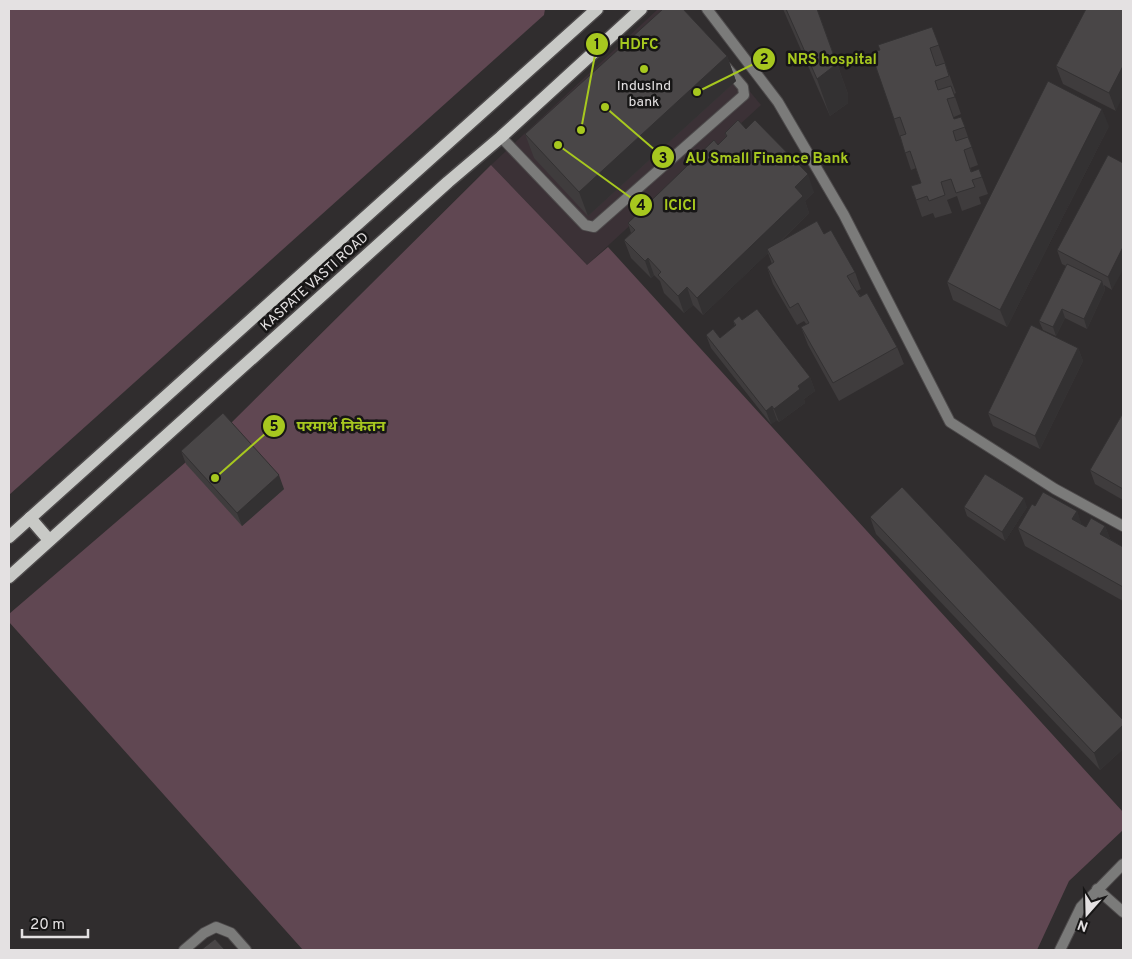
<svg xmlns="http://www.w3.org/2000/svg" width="1132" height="959" font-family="Overpass,'Noto Sans Devanagari',sans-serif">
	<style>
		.built { fill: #3b3136 }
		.grass { fill: #604752 }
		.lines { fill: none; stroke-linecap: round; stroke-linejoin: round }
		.lane-casing { stroke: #4d4a4b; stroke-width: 12 }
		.street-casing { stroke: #4d4a4b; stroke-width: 12 }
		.primary-casing { stroke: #4d4a4b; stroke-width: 15 }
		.lane { stroke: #7b7b7a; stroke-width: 10 }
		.street { stroke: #7b7b7a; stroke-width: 10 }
		.primary { stroke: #c8c9c6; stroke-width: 12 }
		.wall { fill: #3f3c3d }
		.shaded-wall { fill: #333132 }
		.building { fill: #494647; stroke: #333132 }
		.poi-dot { fill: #a7c81f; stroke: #171616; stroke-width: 2 }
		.labels { text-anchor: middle; stroke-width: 5; stroke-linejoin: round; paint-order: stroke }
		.poi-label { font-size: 14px; fill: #e4e1e2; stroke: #171616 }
		.street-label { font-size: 14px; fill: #e4e1e2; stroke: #171616 }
		.leader { fill: none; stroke: #a7c81f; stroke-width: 2 }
		.callout-dot { fill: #a7c81f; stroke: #171616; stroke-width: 2 }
		.mark-label { font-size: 15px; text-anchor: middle; font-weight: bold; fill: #111 }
		.callout-label { font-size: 15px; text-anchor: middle; font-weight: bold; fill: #a7c81f; stroke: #171616; stroke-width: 5; stroke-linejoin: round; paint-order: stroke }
	</style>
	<rect width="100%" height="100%" fill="#302d2e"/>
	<path class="built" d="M658 9H682L761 105 587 265 491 165Z"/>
	<g class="grass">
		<path d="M9 9H545L544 15 9 495Z"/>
		<path d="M491 165 587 265 608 247 1123 812V830L1069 881 1037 950H303L9 622V614L228 426Z"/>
	</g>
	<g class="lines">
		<g class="lane-casing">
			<g id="lane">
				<path d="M501 137 585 225 594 227 744 95 743 87 726 67"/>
				<path d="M184 950 204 933 216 927 231 933 246 950"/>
			</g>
		</g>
		<g class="street-casing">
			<g id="street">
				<path d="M707 9 778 102 844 215 950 422 1055 489 1123 526"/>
				<path d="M1097 889 1123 912"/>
				<path d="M1060 950 1081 907 1123 864"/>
			</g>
		</g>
		<g class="primary-casing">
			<g id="primary">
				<path d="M30 518 49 540"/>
				<path d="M9 537 597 9"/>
				<path d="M9 577 448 182 501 137 641 9"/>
			</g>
		</g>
		<use href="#lane" class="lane"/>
		<use href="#street" class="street"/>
		<use href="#primary" class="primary"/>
	</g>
	<g class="wall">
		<path d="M783 9H817L848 94V103L830 116Z"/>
		<path d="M1086 9 1116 111 1063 84 1056 66Z"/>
		<path d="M932 27 945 63 936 66 945 63 956 93 954 94 961 114 954 117V119L961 117 978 165 970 168 972 172 979 169 988 194 979 197 981 204 962 211 957 196 947 200 952 213 935 218 933 213 922 217 911 186 921 183 916 168 911 170 894 119 880 50Z"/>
		<path d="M727 56 736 81 588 216 534 158 525 134Z"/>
		<path d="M1109 126 1007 327 953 300 947 282Z"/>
		<path d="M746 129 814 192 805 201 809 213 781 241 824 234 855 272 861 289 857 291 897 347 904 364 839 401 808 345 801 327 807 325 804 321 797 325 773 284 767 267 772 264 768 253 703 315 693 305 684 313 664 293 660 281 654 275 651 278 631 258 624 240 631 233 628 223 718 145 726 137 725 133Z"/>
		<path d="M1108 155 1112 290 1104 285 1105 290 1087 329 1065 318 1056 336 1043 330 1039 321 1066 266 1062 264 1057 250Z"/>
		<path d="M733 321 810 377 815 391 804 399 805 403 779 422 777 420 771 424 711 348 706 335 720 338 735 326Z"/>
		<path d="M1078 348 1083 361 1040 449 993 426 988 413Z"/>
		<path d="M1123 413V500L1095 484 1090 470Z"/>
		<path d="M181 451 284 489 242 526 186 464Z"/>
		<path d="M1035 506 1077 511 1081 524 1086 527 1105 526 1110 539 1123 547V601L1025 546 1018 528Z"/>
		<path d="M964 507H1027L1005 541 967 516Z"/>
		<path d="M870 517 1123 720V749L1100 770 876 534Z"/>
	</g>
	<g class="shaded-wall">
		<path d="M727 56 736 81 588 216 579 192Z"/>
		<path d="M834 56 848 94V103L830 116 817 79Z"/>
		<path d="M1123 66V96L1116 111 1109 93Z"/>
		<path d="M1102 109 1109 126 1007 327 1000 310Z"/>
		<path d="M808 174 814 192 805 201 809 213 769 252 767 249 768 253 703 315 697 298 795 187Z"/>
		<path d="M1123 247V270L1112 290 1108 277Z"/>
		<path d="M648 258 654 275 651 278 645 261Z"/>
		<path d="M1102 281 1105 290 1087 329 1084 319Z"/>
		<path d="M687 287 693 305 684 313 678 296Z"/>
		<path d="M1062 309 1065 318 1056 336 1053 327Z"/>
		<path d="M1078 348 1083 361 1040 449 1035 436Z"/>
		<path d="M810 377 815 391 804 399 805 403 779 422 774 409 798 386Z"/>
		<path d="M772 406 777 420 771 424 766 411Z"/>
		<path d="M279 475 284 489 242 526 237 513Z"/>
		<path d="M1024 498 1027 507 1005 541 1002 532Z"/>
		<path d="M1077 511 1083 528 1072 519Z"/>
		<path d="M1105 526 1112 544 1100 534Z"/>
		<path d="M1123 725V749L1100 770 1094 753Z"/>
	</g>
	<g class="building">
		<path d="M663 9H683L727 56 579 192 525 134Z"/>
		<path d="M786 9H817L834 56V66L817 79Z"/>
		<path d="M1086 9H1123V66L1109 93 1056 66Z"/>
		<path d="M932 27 939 45 930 48 936 66 945 63 949 76 935 81 938 90 951 86 955 97 947 99 954 119 961 117 965 127 953 131 956 141 968 137 972 147 964 150 971 172 979 169 982 177 972 180 975 187 956 193 951 179 941 182 945 195 929 201 927 196 916 200 911 186 921 183 910 151 905 153 900 136 906 134 900 117 894 119 871 53 880 50 878 45Z"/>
		<path d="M1048 81 1102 109 1000 310 947 282Z"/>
		<path d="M738 120 746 129 755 120 808 174 795 187 803 196 697 298 687 287 678 296 658 275 661 272 648 258 645 261 624 240 635 230 628 223 714 140 718 145 727 136 725 133Z"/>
		<path d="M1108 155 1123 163V247L1108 277 1057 250Z"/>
		<path d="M817 221 824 234 831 230 855 272 847 276 860 297 867 293 897 347 833 383 801 327 809 323 798 303 790 308 767 267 774 262 767 249Z"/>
		<path d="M1067 264 1102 281 1084 319 1062 309 1053 327 1039 321Z"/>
		<path d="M757 309 810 377 798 386 800 389 774 409 772 406 766 411 706 335 713 329 720 338 736 325 733 321 739 316 742 320Z"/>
		<path d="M1031 325 1078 348 1035 436 988 413Z"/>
		<path d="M223 413 279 475 237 513 181 451Z"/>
		<path d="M1123 413V489L1090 470Z"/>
		<path d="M985 474 1024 498 1002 532 964 507Z"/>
		<path d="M902 487 1123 720V725L1094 753 870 517Z"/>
		<path d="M1043 492 1077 511 1072 519 1086 527 1091 518 1105 526 1100 534 1123 547V587L1018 528 1032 504 1035 506Z"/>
		<path d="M215 939 225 950H201Z"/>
	</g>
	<circle class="poi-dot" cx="644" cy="69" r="5"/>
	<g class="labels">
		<g class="poi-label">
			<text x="644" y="90">IndusInd<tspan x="644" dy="16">bank</tspan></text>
		</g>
		<g class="street-label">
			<text transform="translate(314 281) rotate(-42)" y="5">KASPATE VASTI ROAD</text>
		</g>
	</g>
	<path class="leader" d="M581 130L597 44M697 92L764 59M605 107L663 157M558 145L641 205M215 478L274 426"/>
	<g class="callout-dot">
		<circle cx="581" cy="130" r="5"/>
		<circle cx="697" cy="92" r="5"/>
		<circle cx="605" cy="107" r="5"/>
		<circle cx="558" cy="145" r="5"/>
		<circle cx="215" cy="478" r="5"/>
		<circle cx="597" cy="44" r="12"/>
		<circle cx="764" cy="59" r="12"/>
		<circle cx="663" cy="157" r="12"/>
		<circle cx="641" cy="205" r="12"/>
		<circle cx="274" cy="426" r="12"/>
	</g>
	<g class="mark-label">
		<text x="597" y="49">1</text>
		<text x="764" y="64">2</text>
		<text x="663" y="163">3</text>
		<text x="641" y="210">4</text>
		<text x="274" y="431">5</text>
	</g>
	<g class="callout-label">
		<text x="639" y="49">HDFC</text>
		<text x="832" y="64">NRS hospital</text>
		<text x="767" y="163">AU Small Finance Bank</text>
		<text x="680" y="210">ICICI</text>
		<text x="341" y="431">परमार्थ निकेतन</text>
	</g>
	<rect width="1132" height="959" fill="none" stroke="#e4e1e2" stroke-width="20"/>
	<g transform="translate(1087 914) rotate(200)" stroke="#171616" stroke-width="4" paint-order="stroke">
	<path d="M0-4L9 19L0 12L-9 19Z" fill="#e4e1e2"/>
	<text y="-8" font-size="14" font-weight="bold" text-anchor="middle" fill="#e4e1e2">N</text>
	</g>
	<path d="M22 929v8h66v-8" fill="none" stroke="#e4e1e2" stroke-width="2.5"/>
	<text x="30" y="929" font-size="15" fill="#e4e1e2" stroke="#171616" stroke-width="4" paint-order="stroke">20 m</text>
</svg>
